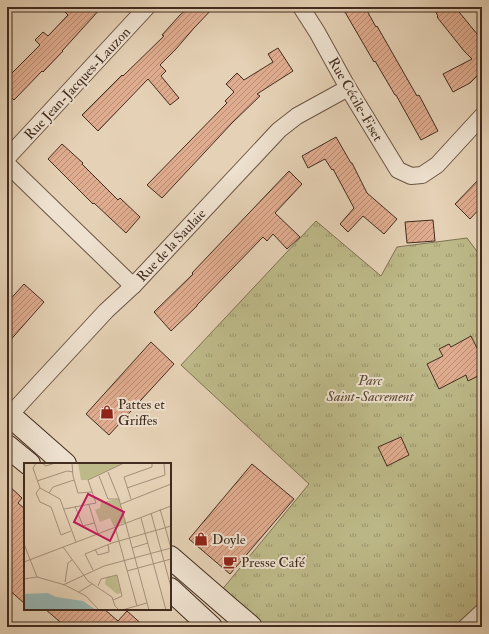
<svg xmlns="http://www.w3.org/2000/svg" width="489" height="634" font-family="'IM FELL Double Pica',serif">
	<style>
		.park { fill: url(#park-tufts); stroke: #807254 }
		.building { fill: url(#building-hatch); stroke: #422c1f }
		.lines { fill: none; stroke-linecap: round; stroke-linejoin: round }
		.street-casing { stroke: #6b5544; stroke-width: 18 }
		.secondary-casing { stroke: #422c1f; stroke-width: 24 }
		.street { stroke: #eee1cf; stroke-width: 16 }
		.secondary { stroke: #eee1cf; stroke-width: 22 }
		.labels { text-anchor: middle; stroke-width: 4; stroke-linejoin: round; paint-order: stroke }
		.street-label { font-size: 14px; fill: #422c1f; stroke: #eee1cf }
		.park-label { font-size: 14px; font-style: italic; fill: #5b4834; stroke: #eee1cf }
		.poi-label { font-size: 14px; fill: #422c1f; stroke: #eee1cf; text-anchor: start }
		.inset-road { fill: none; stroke: #a48f79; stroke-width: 1 }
		.view { fill: #c2185b; fill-opacity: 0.15; stroke: #c2185b; stroke-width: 2 }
		.inset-edge { fill: none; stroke: #422c1f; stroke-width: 2 }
	</style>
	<defs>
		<pattern id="park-tufts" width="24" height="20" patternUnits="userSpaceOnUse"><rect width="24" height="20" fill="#bdb988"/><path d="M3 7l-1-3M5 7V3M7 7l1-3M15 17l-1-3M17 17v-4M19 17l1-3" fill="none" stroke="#9b976f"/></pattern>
		<pattern id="building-hatch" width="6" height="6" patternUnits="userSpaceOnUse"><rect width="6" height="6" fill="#e0ac8f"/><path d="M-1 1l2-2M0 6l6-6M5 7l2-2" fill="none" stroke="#b78c74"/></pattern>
	</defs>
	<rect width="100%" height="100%" fill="#e5d1b5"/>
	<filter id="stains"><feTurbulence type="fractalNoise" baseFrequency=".005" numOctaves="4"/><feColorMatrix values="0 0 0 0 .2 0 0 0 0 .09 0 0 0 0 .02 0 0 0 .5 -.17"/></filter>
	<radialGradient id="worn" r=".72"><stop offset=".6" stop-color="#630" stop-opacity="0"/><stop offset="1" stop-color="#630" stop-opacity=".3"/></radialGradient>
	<path class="park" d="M316 221 381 276 397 247 467 238 482 258V612L466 627H250L216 597 309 484 181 365Z"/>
	<g class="building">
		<path d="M60 7H102L62 51H63L43 72 42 71 14 100 7 93V78L40 45 35 40 43 32 48 36 68 15Z"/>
		<path d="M189 7H214L194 28 176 49 160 65 166 71 161 76 179 98 170 105 148 79 98 131 82 115 122 75 123 76 164 36 162 35 180 15Z"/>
		<path d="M342 7H365L376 27 377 26 417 96 419 95 438 131 421 140 396 95H395L375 61 374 62Z"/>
		<path d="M433 7H455L482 40V71L470 83 453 92 443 74 472 59 464 51 437 17 438 16Z"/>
		<path d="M278 48 293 71 257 94 260 96 232 123 162 198 147 185 227 103 225 101 234 92 226 84 237 73 244 80 273 62 268 54Z"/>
		<path d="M336 137 351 163H352L367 193 397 219 384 234 363 216 348 232 340 224 354 208 333 169 332 170 325 159 308 168 302 156Z"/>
		<path d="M62 144 83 163 82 164 118 200 120 198 140 217 126 233 94 203 93 204 48 159Z"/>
		<path d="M289 171 302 184 275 213 300 237 287 249 273 234 267 241 263 237 197 305V306L171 331 154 312 193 274 192 273Z"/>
		<path d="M482 176V206L470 219 455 204Z"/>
		<path d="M433 220 435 241 407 243 405 222Z"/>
		<path d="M24 284 44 302 7 344V303Z"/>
		<path d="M471 336 482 358V374L468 381 466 375 439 389 427 364 443 356 439 349 449 344 451 347Z"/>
		<path d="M151 342 174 364 109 435 86 414Z"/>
		<path d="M401 437 409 455 387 466 378 447Z"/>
		<path d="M252 464 294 499 230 574 189 539Z"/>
		<path d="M7 484 22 498 18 503 25 509V604L7 588Z"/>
		<path d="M45 609H104L118 621 127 611 145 627H66Z"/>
	</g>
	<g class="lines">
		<g class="street-casing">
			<g id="street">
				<path d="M301 7 317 32 348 88 398 170 411 176 422 175 437 165 482 116"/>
				<path d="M7 158 147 7"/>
				<path d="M7 164 133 286"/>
				<path d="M7 418 106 311 133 286 279 130 297 116 348 88"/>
				<path d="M466 627 482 612"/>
			</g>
		</g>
		<g class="secondary-casing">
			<g id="secondary">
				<path d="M7 413 65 464"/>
				<path d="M7 446 29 464"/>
				<path d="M170 557 230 609 251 627"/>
				<path d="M170 589 211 627"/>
			</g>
		</g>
		<use href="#street" class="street"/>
		<use href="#secondary" class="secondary"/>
	</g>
	<defs>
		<g id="shop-bare" transform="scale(1.08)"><path d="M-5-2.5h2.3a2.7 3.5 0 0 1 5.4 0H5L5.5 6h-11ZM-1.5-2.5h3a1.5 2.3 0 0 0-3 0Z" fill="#8f2418" stroke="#eee1cf" stroke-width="2.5" paint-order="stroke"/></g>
		<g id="cafe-bare" transform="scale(1.08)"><path d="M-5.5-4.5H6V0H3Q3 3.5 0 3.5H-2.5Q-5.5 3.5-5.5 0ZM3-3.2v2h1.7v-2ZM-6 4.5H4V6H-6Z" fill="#8f2418" stroke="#eee1cf" stroke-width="2.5" paint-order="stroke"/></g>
	</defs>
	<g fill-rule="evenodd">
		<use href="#shop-bare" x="107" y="412"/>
		<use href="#shop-bare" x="201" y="539"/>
		<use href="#cafe-bare" x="230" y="562"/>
	</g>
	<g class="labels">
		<g class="street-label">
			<text transform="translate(77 83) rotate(-47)" y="5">Rue Jean-Jacques-Lauzon</text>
			<text transform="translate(356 99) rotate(60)" y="5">Rue Cécile-Fiset</text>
			<text transform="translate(171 245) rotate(-47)" y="5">Rue de la Saulaie</text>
		</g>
		<g class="park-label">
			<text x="370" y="385">Parc<tspan x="370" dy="16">Saint-Sacrement</tspan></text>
		</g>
		<g class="poi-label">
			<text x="118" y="409">Pattes et<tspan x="118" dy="16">Griffes</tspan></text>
			<text x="212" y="544">Doyle</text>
			<text x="241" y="567">Presse Café</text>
		</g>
	</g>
	<g transform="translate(24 463)">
		<rect width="147" height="147" fill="#e5d1b5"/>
		<path d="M54 0H100L64 17H57ZM95 36 102 59 90 64 86 55 76 59 71 47 76 45 77 39ZM93 112 97 130 93 131 81 121 82 114Z" fill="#bdb988"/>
		<path d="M24 130 32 134 59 138 72 147H0V131Z" fill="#97b6b4"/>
		<path class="inset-road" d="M12 0 9 5 16 25 36 36 52 79M18 0 22 3 31 0M48 0 49 13 54 30 68 29M84 9 95 36 125 147M75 13 84 36H95M13 18 43 8 49 9M16 25 12 30 16 39 27 44 37 72 47 68M103 25 141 12 140 0M25 30 29 24 50 17M107 36 100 14 128 4V0M97 41 147 21M65 42 74 71M51 43 59 63 70 60M40 46 72 40 64 17 100 0M136 46 147 85M127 50 147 124M117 55 142 147M91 64 113 143M0 81 13 114 41 122 62 133 75 147M39 84 64 118 88 134 91 143 95 147M108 85 124 80M71 86 74 92 85 89 84 81M0 99 147 43M69 107 61 91 88 80 147 63M103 108 147 96M0 116 13 114M41 119 44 100 48 97M39 122 80 103 147 85M74 123 77 116 93 112 98 133 89 137M55 129 68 121M98 147 123 140"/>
		<path class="view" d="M64 31 100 49 86 78 50 59Z"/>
		<rect width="147" height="147" class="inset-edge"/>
	</g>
	<rect width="489" height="634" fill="none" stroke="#e5d1b5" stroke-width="24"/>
	<rect x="8" y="8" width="473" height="618" fill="none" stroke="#422c1f" stroke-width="2"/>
	<rect x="12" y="12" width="465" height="610" fill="none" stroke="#422c1f"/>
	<rect width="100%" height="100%" filter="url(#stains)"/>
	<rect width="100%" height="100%" fill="url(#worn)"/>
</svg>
